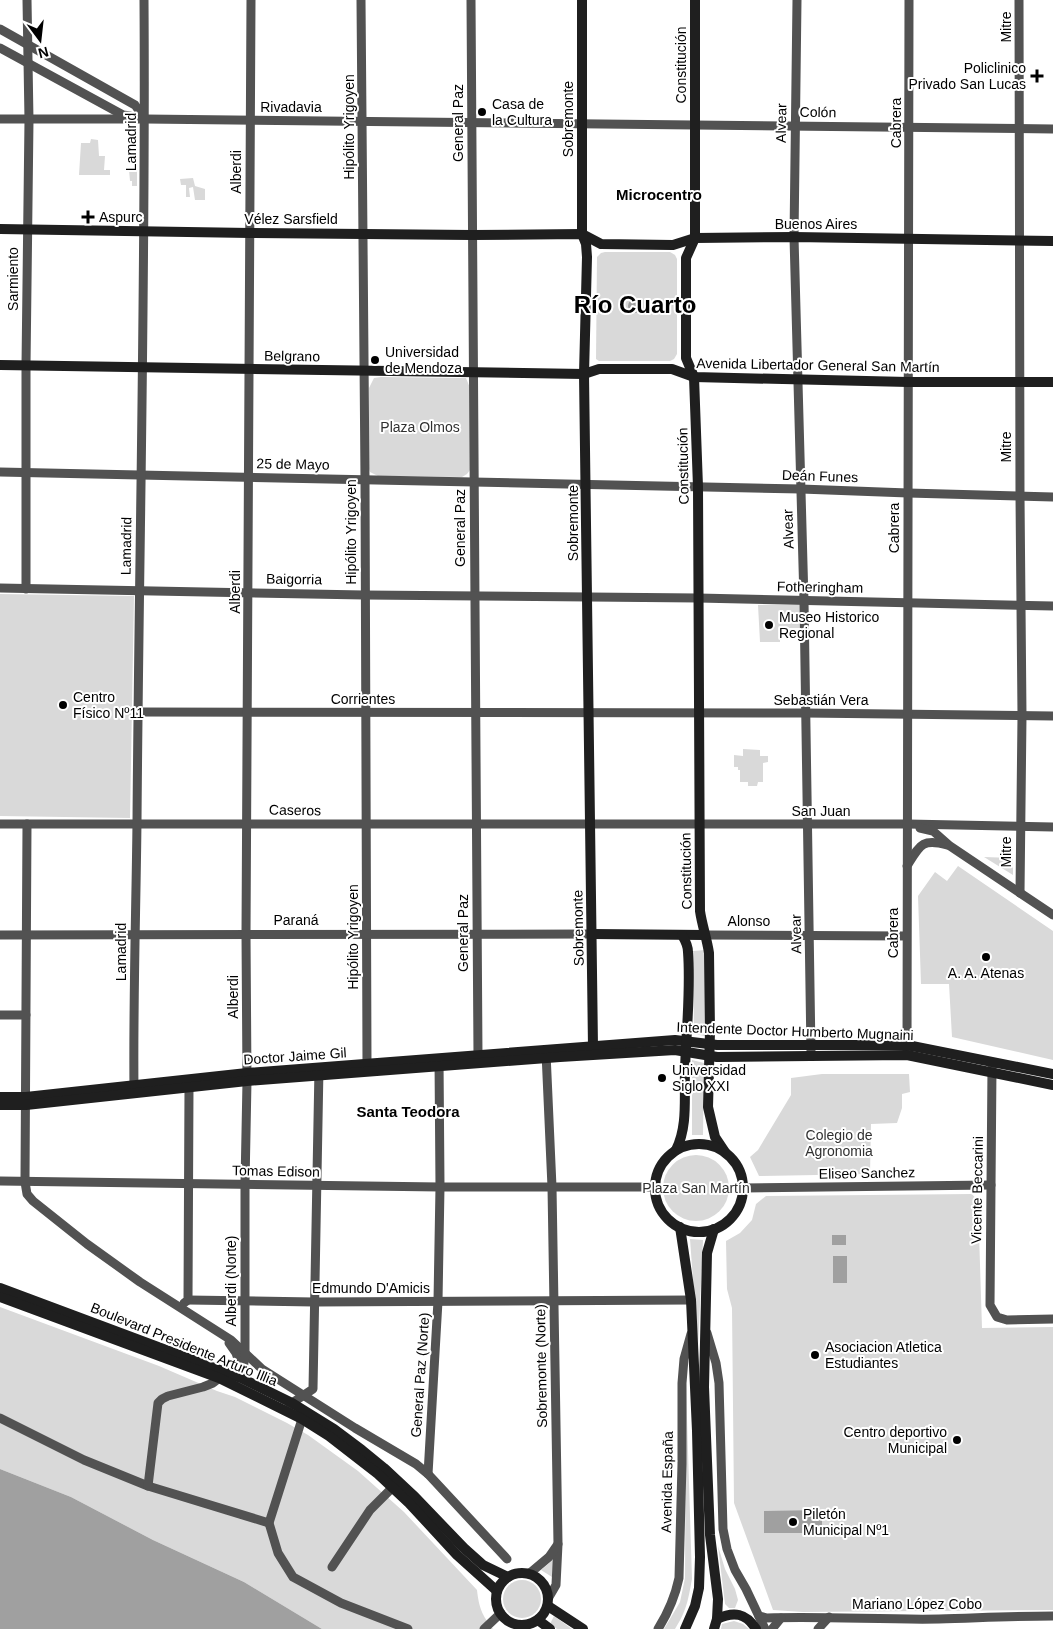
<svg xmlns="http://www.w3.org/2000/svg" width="1053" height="1629" font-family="Arial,sans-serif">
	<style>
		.green { fill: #d9d9d9 }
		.water { fill: #a0a0a0 }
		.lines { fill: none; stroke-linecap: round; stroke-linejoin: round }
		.minor { stroke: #525252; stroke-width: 9 }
		.secondary { stroke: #1f1f1f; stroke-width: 10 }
		.poi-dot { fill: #000; stroke: #fff; stroke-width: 2 }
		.labels { text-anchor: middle; stroke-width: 4; stroke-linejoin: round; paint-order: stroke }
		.street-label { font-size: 14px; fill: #000; stroke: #fff }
		.poi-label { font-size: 14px; fill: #000; stroke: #fff; text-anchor: start }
		.park-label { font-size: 14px; fill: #303030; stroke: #fff }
		.neighbourhood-label { font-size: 15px; font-weight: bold; fill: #000; stroke: #fff }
		.town-label { font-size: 24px; font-weight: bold; fill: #000; stroke: #fff }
	</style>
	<rect width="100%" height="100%" fill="#fff"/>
	<g class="green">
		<path d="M91 139 98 140 99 156H105L104 170H110V175H79L81 143H90Z"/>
		<path d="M129 170H137V186H132V181H130Z"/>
		<path d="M193 178 195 186 205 189V200H195L193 187 189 188 190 197H186V185H181L180 179Z"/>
		<path d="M605 252H670L675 255 677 259V354L674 359 670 361H599L596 359 597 257 601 253Z"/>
		<path d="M381 377 466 378 470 388V470L467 474 462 477 378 476 370 472 369 469V388L374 378Z"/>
		<path d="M0 594 134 596 130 818 0 816Z"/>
		<path d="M758 605H801V628H780V642H760Z"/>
		<path d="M743 749 760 750V756H768V762L763 763V782H758L757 786H748V782H740V770H738V767H734V755L743 756Z"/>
		<path d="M984 857 1013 858V875Z"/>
		<path d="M958 866 1053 931V1060L952 1037 949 984H921L918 896 935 872 947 881Z"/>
		<path d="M705 950V1036L694 1034 693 951Z"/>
		<path d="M692 1060 704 1063 703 1135H692Z"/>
		<path d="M822 1074H909L910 1092 902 1094V1108L897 1123 871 1124 870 1174 759 1176 750 1157 758 1150 791 1095V1078Z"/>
		<circle cx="696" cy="1188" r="33"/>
		<path d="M972 1194 978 1201 982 1328 1053 1327V1610L803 1612 773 1610 734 1503 732 1308 727 1289 726 1241 740 1233 752 1220 756 1204 766 1196Z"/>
		<path d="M690 1239 703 1240 698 1347Z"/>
		<path d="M0 1307 159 1366 217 1391 235 1397 287 1423 308 1435 358 1471 404 1512 477 1590C479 1608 482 1615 493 1629H322L244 1582 153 1540 71 1497 0 1469Z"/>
		<path d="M686 1386 692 1579C688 1600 687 1610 675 1629H664L680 1602 685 1578Z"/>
		<path d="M718 1546 725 1569 735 1589 738 1600 735 1608H729L725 1604Z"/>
		<path d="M554 1559 552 1577 541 1570Z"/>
		<circle cx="522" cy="1599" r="19"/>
		<path d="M554 1616 572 1629H557L550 1624Z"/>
		<path d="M734 1621 743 1624 749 1629H721L722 1624Z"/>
	</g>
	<g class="water">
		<circle cx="635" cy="306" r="7"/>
		<rect x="832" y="1235" width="14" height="10"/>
		<rect x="833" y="1256" width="14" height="27"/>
		<path d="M0 1469 71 1497 153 1540 244 1582 322 1629H0Z"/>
		<path d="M822 1510V1533H764V1511Z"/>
	</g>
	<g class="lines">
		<g class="minor">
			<path d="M361 0 365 479 367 1064"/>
			<path d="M471 0 478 1056"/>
			<path d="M797 0 794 237 804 601 811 1052"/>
			<path d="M1019 0 1020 496 1022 716 1020 893"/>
			<path d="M0 29 135 105 145 119"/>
			<path d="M0 48 123 115 130 116"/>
			<path d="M0 119H145L1053 129"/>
			<path d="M0 472 801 489 908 493 1053 497"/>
			<path d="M0 588 364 595 698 598 1053 606"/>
			<path d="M26 589V366L29 120 27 0"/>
			<path d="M137 712 805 713 1053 716"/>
			<path d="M0 824H908L1053 827"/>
			<path d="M27 824 25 1182 27 1194 33 1201 87 1244 140 1282 231 1340 262 1369 355 1428 416 1464 428 1474 507 1559"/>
			<path d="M920 828 933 831 950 846 1053 915"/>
			<path d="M907 866C920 845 922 838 947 845"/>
			<path d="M0 935 592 934"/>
			<path d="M705 935 906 936"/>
			<path d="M0 1015H26"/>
			<path d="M907 1050 909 0"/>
			<path d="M546 1053 552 1187 558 1544 556 1585 549 1597"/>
			<path d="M992 1067 990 1305 997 1317 1007 1320 1053 1319"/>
			<path d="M134 1091C133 1001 136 912 137 822 139 548 146 274 144 0"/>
			<path d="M0 1181 440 1187H655"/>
			<path d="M743 1188 991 1185"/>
			<path d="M188 1300 314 1302 691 1300"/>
			<path d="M184 1303 188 1300 189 1087"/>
			<path d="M707 1333 716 1363 719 1383 723 1529 727 1549 735 1570 746 1589 765 1629"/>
			<path d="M229 1343 236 1353 242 1370"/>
			<path d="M241 1378 243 1371 245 1354V1184L247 1081 246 934 251 0"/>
			<path d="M289 1408 292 1403 313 1389 319 1068"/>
			<path d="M0 1418 84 1460 148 1486 269 1523"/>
			<path d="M302 1419 269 1523 278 1553 293 1577 341 1603 408 1629"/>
			<path d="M428 1474 438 1301 440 1187 439 1059"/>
			<path d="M148 1486 158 1403 162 1399 168 1396 203 1387 213 1383 222 1376"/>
			<path d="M332 1567 370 1510 392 1488"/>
			<path d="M530 1573 549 1557 558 1544"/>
			<path d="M759 1616 767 1618C825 1616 882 1620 939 1619 977 1618 1015 1616 1053 1616"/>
			<path d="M484 1629 501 1613"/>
			<path d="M658 1629C668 1613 675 1597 679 1578L682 1464V1383L684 1359 691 1334"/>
			<path d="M772 1629 781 1618"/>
			<path d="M818 1629 829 1617"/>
		</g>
		<g class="secondary">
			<path d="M582 0V234L586 244 587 257 584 374 593 1047"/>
			<path d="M695 0V238L686 258V358L694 377 698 487 700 911C702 925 707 939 709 953L710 1031 708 1107 715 1137 725 1152"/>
			<path d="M0 229 250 233 472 235 582 234 601 244 673 245 695 238 794 237 1053 241"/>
			<path d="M0 365 584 374 599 369H672L694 377 908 382H1053"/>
			<path d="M592 934 705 935"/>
			<path d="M0 1097H26L247 1073 675 1040 717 1045H907L1053 1074"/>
			<path d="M0 1105H26L247 1081 560 1057 675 1050 717 1057 907 1055 1053 1085"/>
			<circle cx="699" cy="1188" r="44"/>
			<path d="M676 1150C688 1126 684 1098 685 1071 686 1032 691 992 688 952 688 946 685 940 682 935"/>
			<path d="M680 1227 691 1300 697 1431 700 1557 699 1588 695 1606 685 1629"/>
			<path d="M714 1229 707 1253 704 1387 710 1535 718 1599 717 1619 714 1629"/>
			<path d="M0 1288 241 1378 292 1403 334 1429 362 1450 384 1468 415 1497 464 1548 483 1565 508 1577"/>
			<path d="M0 1297 219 1378 302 1419 329 1436 378 1474 409 1503 457 1555 497 1591"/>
			<circle cx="522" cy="1599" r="26"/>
			<path d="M548 1606 583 1629"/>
			<path d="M717 1619C734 1611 746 1613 756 1629"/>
			<path d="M538 1620 550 1629"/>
		</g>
	</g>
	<g class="poi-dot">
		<path d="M1034.5 68.5h5v5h5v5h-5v5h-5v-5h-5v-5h5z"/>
		<circle cx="482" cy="112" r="5"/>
		<path d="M85.5 209.5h5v5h5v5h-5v5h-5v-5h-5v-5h5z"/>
		<circle cx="375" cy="360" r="5"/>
		<circle cx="769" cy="625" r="5"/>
		<circle cx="63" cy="705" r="5"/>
		<circle cx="986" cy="957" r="5"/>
		<circle cx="662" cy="1078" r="5"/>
		<circle cx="815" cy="1355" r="5"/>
		<circle cx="957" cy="1440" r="5"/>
		<circle cx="793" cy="1522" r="5"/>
	</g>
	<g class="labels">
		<g class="street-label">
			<text transform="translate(1006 27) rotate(-90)" y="5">Mitre</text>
			<text transform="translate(681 65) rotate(-90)" y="5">Constitución</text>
			<text x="291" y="112">Rivadavia</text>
			<text transform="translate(818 112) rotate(1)" y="5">Colón</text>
			<text transform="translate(568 119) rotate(-90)" y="5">Sobremonte</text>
			<text transform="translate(458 123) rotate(-90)" y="5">General Paz</text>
			<text transform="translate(781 123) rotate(-89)" y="5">Alvear</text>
			<text transform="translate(896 123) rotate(-90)" y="5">Cabrera</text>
			<text transform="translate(349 127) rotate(-90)" y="5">Hipólito Yrigoyen</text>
			<text transform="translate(131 142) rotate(-90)" y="5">Lamadrid</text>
			<text transform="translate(236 172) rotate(-90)" y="5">Alberdi</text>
			<text x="291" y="224">Vélez Sarsfield</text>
			<text x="816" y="229">Buenos Aires</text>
			<text transform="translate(13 279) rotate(-90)" y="5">Sarmiento</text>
			<text transform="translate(292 356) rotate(1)" y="5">Belgrano</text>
			<text transform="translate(818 365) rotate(1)" y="5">Avenida Libertador General San Martín</text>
			<text transform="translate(1006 447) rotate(-90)" y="5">Mitre</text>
			<text transform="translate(293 464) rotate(1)" y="5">25 de Mayo</text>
			<text transform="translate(683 466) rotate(-91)" y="5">Constitución</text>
			<text transform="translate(820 476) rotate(2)" y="5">Deán Funes</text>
			<text transform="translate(573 523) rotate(-90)" y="5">Sobremonte</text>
			<text transform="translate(460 528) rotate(-90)" y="5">General Paz</text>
			<text transform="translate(894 528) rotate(-90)" y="5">Cabrera</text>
			<text transform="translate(788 529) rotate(-92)" y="5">Alvear</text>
			<text transform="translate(351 532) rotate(-90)" y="5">Hipólito Yrigoyen</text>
			<text transform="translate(126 546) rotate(-89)" y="5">Lamadrid</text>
			<text transform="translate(294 579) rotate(1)" y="5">Baigorria</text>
			<text transform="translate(820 587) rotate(1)" y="5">Fotheringham</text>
			<text transform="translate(235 592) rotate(-90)" y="5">Alberdi</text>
			<text x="363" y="704">Corrientes</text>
			<text x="821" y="705">Sebastián Vera</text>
			<text transform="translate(295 810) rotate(1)" y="5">Caseros</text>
			<text x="821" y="816">San Juan</text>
			<text transform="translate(1006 852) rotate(-90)" y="5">Mitre</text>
			<text transform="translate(686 871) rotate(-91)" y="5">Constitución</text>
			<text x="296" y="925">Paraná</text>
			<text x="749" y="926">Alonso</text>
			<text transform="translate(578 928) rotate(-91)" y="5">Sobremonte</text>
			<text transform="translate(463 933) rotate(-90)" y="5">General Paz</text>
			<text transform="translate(893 933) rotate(-90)" y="5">Cabrera</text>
			<text transform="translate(796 934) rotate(-91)" y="5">Alvear</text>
			<text transform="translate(353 937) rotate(-90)" y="5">Hipólito Yrigoyen</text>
			<text transform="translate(121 952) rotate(-90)" y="5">Lamadrid</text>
			<text transform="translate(233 997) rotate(-90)" y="5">Alberdi</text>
			<text transform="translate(795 1031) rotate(2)" y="5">Intendente Doctor Humberto Mugnaini</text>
			<text transform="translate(295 1056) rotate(-4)" y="5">Doctor Jaime Gil</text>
			<text transform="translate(276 1171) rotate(1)" y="5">Tomas Edison</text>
			<text transform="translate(867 1173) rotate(-1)" y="5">Eliseo Sanchez</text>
			<text transform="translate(977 1190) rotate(-89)" y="5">Vicente Beccarini</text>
			<text transform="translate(231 1281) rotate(-90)" y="5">Alberdi (Norte)</text>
			<text x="371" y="1293">Edmundo D'Amicis</text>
			<text transform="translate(184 1344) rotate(22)" y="5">Boulevard Presidente Arturo Illia</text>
			<text transform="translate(541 1366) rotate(-91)" y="5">Sobremonte (Norte)</text>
			<text transform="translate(420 1375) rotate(-86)" y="5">General Paz (Norte)</text>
			<text transform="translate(667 1482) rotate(-89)" y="5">Avenida España</text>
			<text x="917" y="1609">Mariano López Cobo</text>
		</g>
		<g class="poi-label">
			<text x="1026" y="73" text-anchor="end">Policlinico<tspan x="1026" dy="16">Privado San Lucas</tspan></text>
			<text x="492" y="109">Casa de<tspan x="492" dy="16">la Cultura</tspan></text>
			<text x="99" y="222">Aspurc</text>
			<text x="385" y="357">Universidad<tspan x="385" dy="16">de Mendoza</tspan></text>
			<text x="779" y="622">Museo Historico<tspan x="779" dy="16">Regional</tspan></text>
			<text x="73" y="702">Centro<tspan x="73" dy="16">Físico Nº11</tspan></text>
			<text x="986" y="978" text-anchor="middle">A. A. Atenas</text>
			<text x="672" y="1075">Universidad<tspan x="672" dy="16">Siglo XXI</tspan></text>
			<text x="825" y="1352">Asociacion Atletica<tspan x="825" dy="16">Estudiantes</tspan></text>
			<text x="947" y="1437" text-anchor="end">Centro deportivo<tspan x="947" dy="16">Municipal</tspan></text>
			<text x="803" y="1519">Piletón<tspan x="803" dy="16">Municipal Nº1</tspan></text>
		</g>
		<g class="park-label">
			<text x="420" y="432">Plaza Olmos</text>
			<text x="839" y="1140">Colegio de<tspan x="839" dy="16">Agronomia</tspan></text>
			<text x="696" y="1193">Plaza San Martín</text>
		</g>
		<g class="neighbourhood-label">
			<text x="659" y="200">Microcentro</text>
			<text x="408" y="1117">Santa Teodora</text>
		</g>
		<g class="town-label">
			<text x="635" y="313">Río Cuarto</text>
		</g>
	</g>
	<g transform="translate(40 40) rotate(165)" stroke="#ffffff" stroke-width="4" paint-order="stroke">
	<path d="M0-4L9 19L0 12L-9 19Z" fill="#000000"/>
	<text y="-8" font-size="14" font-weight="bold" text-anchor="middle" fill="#000000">N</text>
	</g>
</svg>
